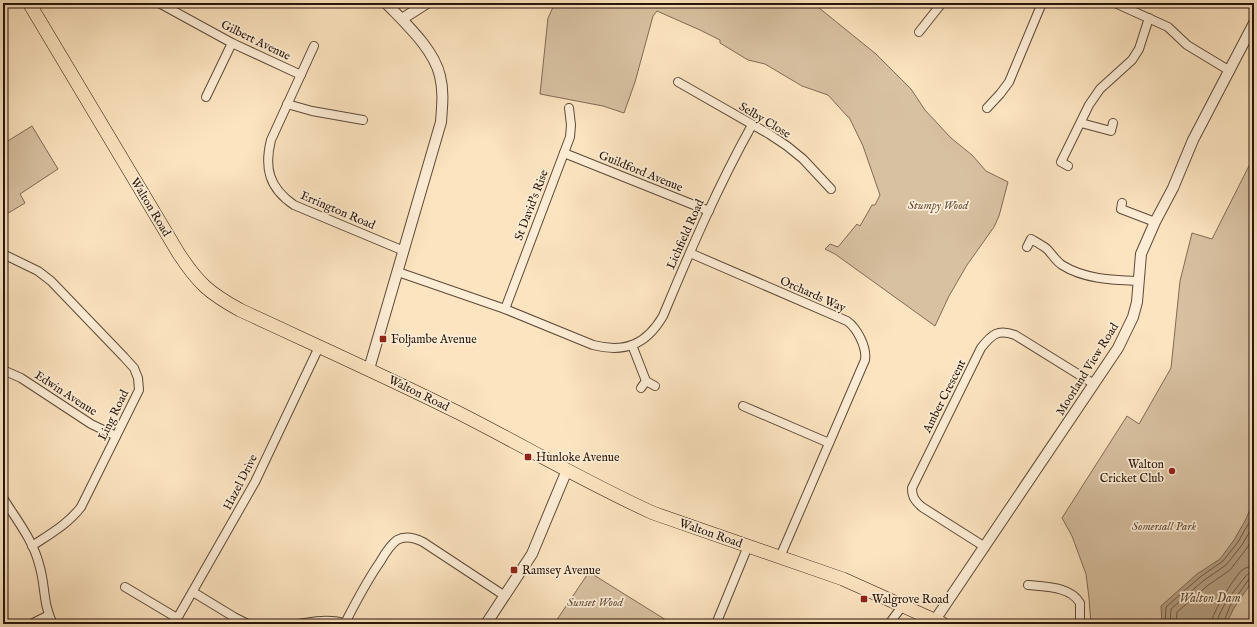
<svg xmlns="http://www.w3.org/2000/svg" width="1257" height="627" font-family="'IM FELL English',serif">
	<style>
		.green { fill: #d8c1a1; stroke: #806b54 }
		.water { fill: #b49e81; stroke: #7c6751 }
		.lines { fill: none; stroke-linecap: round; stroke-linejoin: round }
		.shore { stroke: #6e5a44; stroke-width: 1 }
		.minor-casing { stroke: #5c4936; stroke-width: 10 }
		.tertiary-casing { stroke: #5c4936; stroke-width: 12 }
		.primary-casing { stroke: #271508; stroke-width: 14 }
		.minor { stroke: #fdedd6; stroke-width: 8 }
		.tertiary { stroke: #fdedd6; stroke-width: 10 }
		.primary { stroke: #fce4c0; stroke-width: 13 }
		.poi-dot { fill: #8f2418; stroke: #fdedd6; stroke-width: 1.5 }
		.labels { text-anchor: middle; stroke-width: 3.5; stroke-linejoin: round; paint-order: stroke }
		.street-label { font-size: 12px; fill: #271508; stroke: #fdedd6 }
		.park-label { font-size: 12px; font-style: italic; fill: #65513e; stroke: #fdedd6 }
		.poi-label { font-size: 12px; fill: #271508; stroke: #fdedd6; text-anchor: start }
		.water-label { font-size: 13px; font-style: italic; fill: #5f4c38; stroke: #fdedd6 }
	</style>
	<rect width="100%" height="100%" fill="#fce4c0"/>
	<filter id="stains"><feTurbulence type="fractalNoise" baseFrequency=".005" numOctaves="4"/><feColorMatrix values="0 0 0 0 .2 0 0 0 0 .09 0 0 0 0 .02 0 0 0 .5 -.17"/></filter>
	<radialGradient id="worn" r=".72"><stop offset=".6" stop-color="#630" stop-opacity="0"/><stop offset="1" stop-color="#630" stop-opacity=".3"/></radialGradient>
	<g class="green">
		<path d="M555 3H813L876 54 911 89 925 110 951 138 972 155 986 171 1008 182 999 216 994 227 967 265 949 296 935 326 835 254 825 249 830 244 838 247 857 224 860 226 872 205H875L880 195 863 146 849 117H848L828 95 802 86 765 64 748 60 720 43V40L700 30 657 11 653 16 635 82 624 113 603 106 540 94 548 18Z"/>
		<path d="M32 126 58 169 20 194 25 203 5 215 3 214V144Z"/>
		<path d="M1254 156V624H1091L1089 598 1086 574 1072 536 1062 518 1127 416 1139 424 1171 368 1180 281 1192 233 1212 239Z"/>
		<path d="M589 572 666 620 664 624H554Z"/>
	</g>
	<path class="water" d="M1254 499V579L1234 608 1226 624H1162L1161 606 1197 574 1220 559 1234 540 1246 519Z"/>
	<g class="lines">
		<g class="shore">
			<path d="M1165 624 1166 607 1200 577 1223 561 1238 542 1250 521 1254 510"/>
			<path d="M1170 624 1171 609 1203 581 1226 565 1242 545 1254 524"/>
			<path d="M1176 624 1177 612 1207 586 1230 570 1247 548 1254 536"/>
			<path d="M1211 624C1212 612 1234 578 1242 570 1246 567 1250 567 1254 566"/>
			<path d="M1217 624C1218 609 1236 589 1245 577L1249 573 1254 572"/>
			<path d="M1223 624 1230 606 1249 579 1254 578"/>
		</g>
		<g class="minor-casing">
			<g id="minor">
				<path d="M159 3 232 43 301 75"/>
				<path d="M1115 3 1168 27 1187 45 1230 71"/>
				<path d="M919 32 942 3"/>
				<path d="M314 46 271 140C264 168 269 188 294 205L404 251"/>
				<path d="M678 82 769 134 787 146 803 159 831 189"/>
				<path d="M206 97 232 43"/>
				<path d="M287 104 312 111 363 120"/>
				<path d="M987 108 1000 94 1009 82 1042 3"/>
				<path d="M1081 123 1111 131 1113 123"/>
				<path d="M564 153 709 211"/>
				<path d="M1068 166 1061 162 1089 105 1100 89 1132 60 1139 49 1149 18"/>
				<path d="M1122 203 1121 209 1155 222"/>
				<path d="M1027 247 1031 239C1036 242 1042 245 1047 249 1052 254 1056 261 1062 265 1084 279 1112 280 1138 281"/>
				<path d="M690 253 847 321C857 328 867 347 865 360L780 557"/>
				<path d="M3 254 38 271 51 281 124 357 134 368 138 378 139 390 81 507C68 524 50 534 32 546"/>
				<path d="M398 272 505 309 593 345C625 353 646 345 663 316 690 251 718 186 752 125"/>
				<path d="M505 309 570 137 571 125 569 108"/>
				<path d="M632 345 646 381"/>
				<path d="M3 370 21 378 91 424 116 436"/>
				<path d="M641 388 646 381 655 386"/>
				<path d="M743 406 829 443"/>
				<path d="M3 498C16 519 33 540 39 564 46 586 42 602 53 624"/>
				<path d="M985 547 922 507C915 501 912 497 912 488L981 348C992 334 998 329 1015 335L1094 384"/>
				<path d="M1028 585C1045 587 1070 586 1080 603V624"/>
				<path d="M125 587 177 618"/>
				<path d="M193 592 234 617 248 624"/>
				<path d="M345 623C356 602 366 582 380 562 384 555 390 545 397 540 406 535 415 538 423 542L505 596"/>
				<path d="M31 624 49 615"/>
				<path d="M174 624 255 482 319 347"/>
				<path d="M297 624C313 622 330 618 346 624"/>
				<path d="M716 624 748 546"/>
				<path d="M889 624 903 605"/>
			</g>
		</g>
		<g class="tertiary-casing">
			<g id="tertiary">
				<path d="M402 19 427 3"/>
				<path d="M369 369 441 122C442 107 444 92 440 76 434 49 405 23 386 3"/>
				<path d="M935 620 1118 348 1133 317 1137 302 1141 254 1155 222 1173 188 1193 140 1254 23"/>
				<path d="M486 624 532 554 567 470"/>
			</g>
		</g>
		<g class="primary-casing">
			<path id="primary" d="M29 3 179 254C198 283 209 293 240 310 313 344 387 377 459 413 524 446 587 483 653 513L843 579 943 624"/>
		</g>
		<use href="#minor" class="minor"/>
		<use href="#tertiary" class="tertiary"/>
		<use href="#primary" class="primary"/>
	</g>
	<g class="poi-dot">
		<rect x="379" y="335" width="8" height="8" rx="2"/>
		<rect x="524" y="453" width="8" height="8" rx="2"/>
		<circle cx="1172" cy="471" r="4"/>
		<rect x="510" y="566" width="8" height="8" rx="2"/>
		<rect x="860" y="595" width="8" height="8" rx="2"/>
	</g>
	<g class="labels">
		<g class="street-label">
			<text transform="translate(256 40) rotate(26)" y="4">Gilbert Avenue</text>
			<text transform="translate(765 120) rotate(31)" y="4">Selby Close</text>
			<text transform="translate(641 171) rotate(22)" y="4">Guildford Avenue</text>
			<text transform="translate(531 205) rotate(-69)" y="4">St David's Rise</text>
			<text transform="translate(151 207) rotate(59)" y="4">Walton Road</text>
			<text transform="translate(338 210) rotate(23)" y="4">Errington Road</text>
			<text transform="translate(685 234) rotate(-66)" y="4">Lichfield Road</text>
			<text transform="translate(813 294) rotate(24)" y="4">Orchards Way</text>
			<text transform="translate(1087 369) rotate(-58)" y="4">Moorland View Road</text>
			<text transform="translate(66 393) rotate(33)" y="4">Edwin Avenue</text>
			<text transform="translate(419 393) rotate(26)" y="4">Walton Road</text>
			<text transform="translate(944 396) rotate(-63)" y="4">Amber Crescent</text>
			<text transform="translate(113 415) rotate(-64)" y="4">Ling Road</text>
			<text transform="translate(240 482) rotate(-63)" y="4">Hazel Drive</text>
			<text transform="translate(711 533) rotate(19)" y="4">Walton Road</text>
		</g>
		<g class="park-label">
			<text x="938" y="209">Stumpy Wood</text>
			<text x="1164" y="530">Somersall Park</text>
			<text x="595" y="606">Sunset Wood</text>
		</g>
		<g class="poi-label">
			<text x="391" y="343">Foljambe Avenue</text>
			<text x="536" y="461">Hunloke Avenue</text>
			<text x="1164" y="468" text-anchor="end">Walton<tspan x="1164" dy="14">Cricket Club</tspan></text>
			<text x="522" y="574">Ramsey Avenue</text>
			<text x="872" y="603">Walgrove Road</text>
		</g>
		<g class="water-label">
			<text x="1210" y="602">Walton Dam</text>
		</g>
	</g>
	<rect width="1257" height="627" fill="none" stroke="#fce4c0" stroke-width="16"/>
	<rect x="4" y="4" width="1249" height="619" fill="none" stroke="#271508" stroke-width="2"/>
	<rect x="8" y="8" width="1241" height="611" fill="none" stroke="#271508"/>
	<rect width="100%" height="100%" filter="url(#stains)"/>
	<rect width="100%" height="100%" fill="url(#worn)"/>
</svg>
